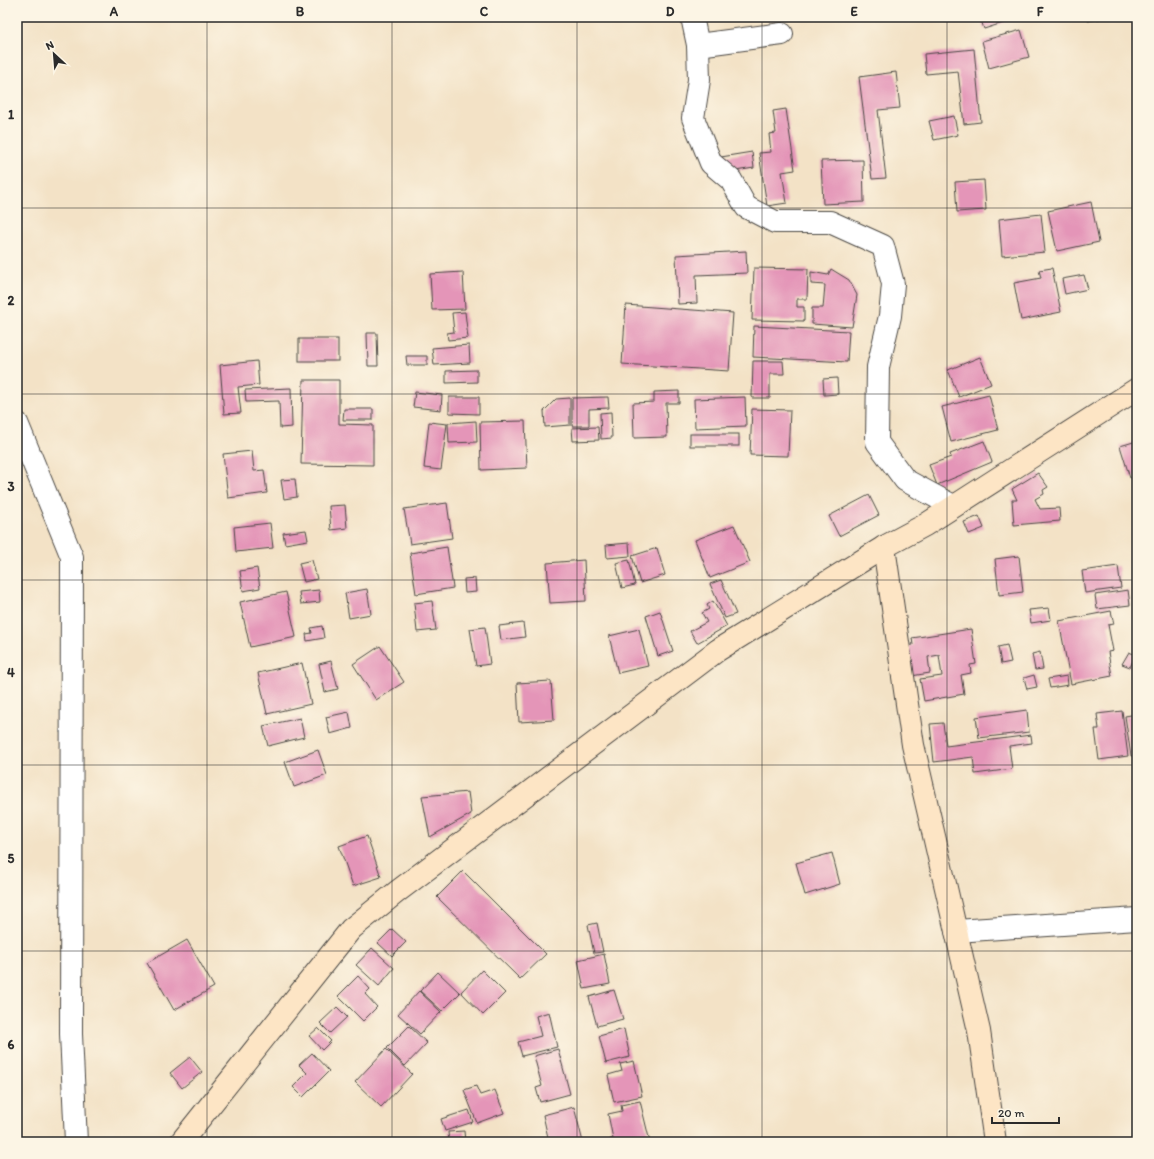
<svg xmlns="http://www.w3.org/2000/svg" width="1154" height="1159" font-family="Itim,sans-serif">
	<style>
		.building { fill: #e495b8 }
		.lines { fill: none; stroke-linecap: round; stroke-linejoin: round }
		.street-casing { stroke: #494642; stroke-width: 24 }
		.secondary-casing { stroke: #494642; stroke-width: 24 }
		.street { stroke: #fff; stroke-width: 22 }
		.secondary { stroke: #fde5c5; stroke-width: 22 }
		.grid { fill: none; stroke: #2b2b2b; stroke-width: 1; stroke-opacity: 0.55 }
		.neatline { fill: none; stroke: #2b2b2b; stroke-width: 1.5 }
		.grid-label { font-size: 13px; text-anchor: middle; font-weight: bold; fill: #2b2b2b }
	</style>
	<rect width="100%" height="100%" fill="#fcf5e5"/>
	<filter id="ink" filterUnits="userSpaceOnUse"><feTurbulence type="fractalNoise" baseFrequency=".025" numOctaves="2"/><feDisplacementMap in="SourceGraphic" scale="8" xChannelSelector="R" yChannelSelector="G"/><feConvolveMatrix kernelMatrix="1 2 1 2 8 2 1 2 1" color-interpolation-filters="sRGB"/></filter>
	<filter id="wash" filterUnits="userSpaceOnUse"><feTurbulence type="fractalNoise" baseFrequency=".012" numOctaves="4" result="noise"/><feDisplacementMap in="SourceGraphic" scale="16" xChannelSelector="R" yChannelSelector="G"/><feGaussianBlur stdDeviation="0.9" result="paint"/><feColorMatrix in="noise" values="0 0 0 0 0 0 0 0 0 0 0 0 0 0 0 0 0 1.4 0 .05"/><feComposite in="paint" operator="in"/></filter>
	<g filter="url(#wash)">
		<rect width="100%" height="100%" fill="#f3e2c6"/>
		<g id="blocks">
			<g class="building">
				<path d="M980 17H1008L1009 21 984 29Z"/>
				<path d="M1087 17H1104V18L1088 21Z"/>
				<path d="M1021 30 1029 57 989 68 982 41Z"/>
				<path d="M974 49 981 122 964 124 958 71 926 74 924 54Z"/>
				<path d="M896 72 900 108 878 110 886 178 872 179 859 77Z"/>
				<path d="M786 109 795 170 782 172 787 203 767 206 759 153 771 152 769 134 776 133 773 111Z"/>
				<path d="M954 116 958 135 934 140 929 121Z"/>
				<path d="M752 152 754 168 723 173 721 157Z"/>
				<path d="M863 160 864 202 823 204 821 161Z"/>
				<path d="M984 180 986 210 957 212 955 182Z"/>
				<path d="M1091 202 1099 242 1057 251 1048 211Z"/>
				<path d="M1041 214 1045 252 1002 256 999 219Z"/>
				<path d="M746 251 747 273 696 275 697 303 678 304 676 255Z"/>
				<path d="M754 268 808 269 807 299H797V307H804V321L752 320Z"/>
				<path d="M1052 268 1061 312 1021 320 1014 283 1041 278 1039 270Z"/>
				<path d="M831 269 849 280 857 295 852 327 812 324V308H823L825 285 811 284V272L828 275Z"/>
				<path d="M463 272 465 309 432 310 430 274Z"/>
				<path d="M1084 275 1088 289 1065 294 1062 279Z"/>
				<path d="M626 305 733 313 729 371 622 364Z"/>
				<path d="M465 312 468 338 448 340 447 333 454 332 452 313Z"/>
				<path d="M754 326 849 331 847 362 753 357Z"/>
				<path d="M367 333H377L378 366H368Z"/>
				<rect x="299" y="339" width="39" height="22"/>
				<path d="M469 345 470 363 434 365 432 348Z"/>
				<path d="M406 356H427V365H407Z"/>
				<path d="M980 357 991 384 959 397 948 370Z"/>
				<path d="M257 361 259 385 238 387 241 413 224 414 220 365Z"/>
				<path d="M753 361H783L784 374H770V398H752Z"/>
				<path d="M477 370V382L446 383V371Z"/>
				<path d="M837 378 838 394 824 395 823 379Z"/>
				<path d="M303 380H339V424L373 425V465L301 464Z"/>
				<path d="M291 388 292 427 280 428 279 401 246 402 245 390Z"/>
				<path d="M679 391V403H666L667 437 634 438 633 403 654 402V392Z"/>
				<path d="M415 392 442 395 441 410 413 407Z"/>
				<path d="M989 395 998 430 951 442 942 407Z"/>
				<path d="M449 397H479V414L449 413Z"/>
				<path d="M608 397 609 408 589 409V426H572V398Z"/>
				<path d="M745 397 746 426 695 428 694 399Z"/>
				<path d="M570 398V425L545 427 544 411 556 399Z"/>
				<path d="M344 409H373V420H343Z"/>
				<path d="M752 409 790 410 788 456 750 455Z"/>
				<path d="M611 412 612 438 601 439 600 413Z"/>
				<path d="M476 421 477 442 449 443 448 423Z"/>
				<path d="M525 421 527 468 481 470 480 422Z"/>
				<path d="M429 422 447 424 441 470 424 468Z"/>
				<path d="M598 427 599 440 573 441 572 428Z"/>
				<rect x="690" y="434" width="49" height="12"/>
				<path d="M984 441 992 462 937 485 929 465 951 457 950 454Z"/>
				<path d="M1137 441V475L1130 478 1120 446Z"/>
				<path d="M252 451 254 471 264 470 267 493 228 498 223 454Z"/>
				<path d="M1038 473 1048 487 1043 490 1044 494 1035 499 1040 509 1059 508 1060 521 1014 525 1012 500H1017L1012 489Z"/>
				<path d="M295 479 297 497 284 499 281 480Z"/>
				<path d="M869 495 879 515 839 536 829 516Z"/>
				<path d="M447 503 452 538 410 544 404 509Z"/>
				<path d="M345 505 347 528 331 530 329 506Z"/>
				<path d="M979 516 984 528 969 534 964 522Z"/>
				<path d="M270 523 273 548 236 552 234 527Z"/>
				<path d="M734 525 750 562 710 578 695 540Z"/>
				<path d="M306 530 308 540 285 544 283 533Z"/>
				<path d="M629 543 630 556 607 558 606 545Z"/>
				<path d="M447 547 453 588 416 594 410 553Z"/>
				<path d="M657 548 665 575 640 583 632 556Z"/>
				<path d="M1019 556 1023 592 999 595 995 559Z"/>
				<path d="M312 560 317 579 304 582 299 563Z"/>
				<path d="M584 560 586 601 550 603 547 563Z"/>
				<path d="M629 560 635 585 622 588 616 563Z"/>
				<path d="M1118 566 1121 588 1085 593 1082 571Z"/>
				<path d="M257 568 260 588 243 591 240 571Z"/>
				<path d="M475 578 476 592 465 593 464 579Z"/>
				<path d="M721 580 736 614 725 618 710 584Z"/>
				<path d="M367 589 371 614 349 618 345 593Z"/>
				<path d="M319 590 320 602 301 604 299 592Z"/>
				<path d="M1128 590 1130 605 1097 609 1095 595Z"/>
				<path d="M286 592 296 637 250 647 240 602Z"/>
				<path d="M432 601 436 630 417 632 414 603Z"/>
				<path d="M713 601 727 626 697 643 690 631 707 622 702 613 709 609 707 605Z"/>
				<path d="M1049 608 1051 620 1031 623 1029 610Z"/>
				<path d="M660 611 673 651 658 656 646 616Z"/>
				<path d="M1111 611 1114 624 1108 625 1113 651 1108 652 1112 676 1071 684 1059 621Z"/>
				<path d="M523 623 525 637 501 640 499 626Z"/>
				<path d="M322 626 324 638 307 641 306 634 312 633 311 628Z"/>
				<path d="M485 627 490 664 476 666 470 629Z"/>
				<path d="M639 629 648 666 618 673 609 636Z"/>
				<path d="M971 629 976 664 970 665 971 673 961 675 964 694 924 701 920 679 942 676 939 655 928 657 930 673 911 676 906 646 913 645 912 638Z"/>
				<path d="M1007 645 1011 662 1001 664 998 647Z"/>
				<path d="M380 646 404 682 376 700 353 664Z"/>
				<path d="M1040 652 1043 669 1035 670 1032 654Z"/>
				<path d="M1129 652 1136 655 1130 667 1122 664Z"/>
				<path d="M331 661 338 689 325 692 319 664Z"/>
				<path d="M302 663 311 704 267 714 258 673Z"/>
				<path d="M1034 675 1037 687 1027 689 1024 678Z"/>
				<path d="M1067 676 1068 685 1050 688 1048 679Z"/>
				<path d="M551 681 554 720 519 722 517 683Z"/>
				<path d="M1027 710 1029 732 979 738 976 717Z"/>
				<path d="M1122 711 1128 756 1099 760 1095 729H1099L1097 714Z"/>
				<path d="M349 712 352 728 330 734 326 717Z"/>
				<path d="M1137 714V755L1131 756 1125 716Z"/>
				<path d="M300 718 304 737 268 746 263 726Z"/>
				<path d="M943 723 946 746 1031 735 1032 743 1009 746 1012 769 975 774 973 757 934 762 930 724Z"/>
				<path d="M318 750 327 775 294 787 285 762Z"/>
				<path d="M468 792 471 814 430 837 422 796Z"/>
				<path d="M367 836 381 877 353 886 339 846Z"/>
				<path d="M832 853 840 884 805 895 796 863Z"/>
				<path d="M463 871 546 954 520 979 437 897Z"/>
				<path d="M597 923 603 952 594 953 588 925Z"/>
				<path d="M392 929 406 942 392 956 378 943Z"/>
				<path d="M187 940 214 987 174 1010 147 963Z"/>
				<path d="M372 948 394 968 379 986 356 965Z"/>
				<path d="M604 954 610 984 584 989 578 960Z"/>
				<path d="M482 970 505 993 483 1015 461 992Z"/>
				<path d="M438 972 460 993 442 1011 420 991Z"/>
				<path d="M358 976 370 989 365 994 377 1007 363 1021 338 996Z"/>
				<path d="M614 990 623 1019 597 1026 589 997Z"/>
				<path d="M419 991 441 1012 420 1034 398 1014Z"/>
				<path d="M337 1007 347 1017 330 1033 320 1023Z"/>
				<path d="M549 1012 557 1047 522 1056 518 1042 541 1036 536 1016Z"/>
				<path d="M409 1026 427 1043 405 1066 387 1048Z"/>
				<path d="M318 1028 331 1041 322 1050 309 1036Z"/>
				<path d="M624 1029 630 1057 606 1063 599 1036Z"/>
				<path d="M386 1049 412 1074 381 1107 355 1082Z"/>
				<path d="M558 1049 570 1094 540 1102 536 1088 542 1086 534 1056Z"/>
				<path d="M312 1053 329 1071 303 1097 293 1087 307 1073 299 1065Z"/>
				<path d="M190 1057 202 1072 182 1088 170 1073Z"/>
				<path d="M634 1061 642 1096 614 1102 608 1075 622 1071 620 1064Z"/>
				<path d="M476 1086 480 1095 495 1090 504 1113 477 1123 464 1090Z"/>
				<path d="M640 1101 650 1142H611L610 1139H613L608 1114 622 1111 621 1105Z"/>
				<path d="M574 1107 583 1142H549L543 1115Z"/>
				<path d="M469 1110 473 1122 445 1131 441 1119Z"/>
				<path d="M464 1131 465 1142H449L448 1132Z"/>
			</g>
		</g>
	</g>
	<g filter="url(#ink)">
		<use href="#blocks" fill-opacity="0" stroke="#494642" stroke-width="1"/>
		<g class="lines">
			<g class="street-casing">
				<g id="street">
					<path d="M692 17 698 45 699 80 693 118 711 163 731 180 746 207 775 222H830L883 246 893 284 890 316 878 367 877 442 905 480 953 506"/>
					<path d="M698 45 782 34"/>
					<path d="M17 423 72 557 71 1034 76 1142"/>
					<path d="M956 931 1137 919"/>
				</g>
			</g>
			<g class="secondary-casing">
				<g id="secondary">
					<path d="M884 547 913 745 979 1031 995 1142"/>
					<path d="M181 1142 351 929 398 891 718 650 884 547 925 525 1137 389"/>
				</g>
			</g>
			<use href="#street" class="street"/>
			<use href="#secondary" class="secondary"/>
		</g>
	</g>
	<path class="grid" d="M207 17V1142M392 17V1142M577 17V1142M762 17V1142M947 17V1142M17 208H1137M17 394H1137M17 580H1137M17 765H1137M17 951H1137"/>
	<rect width="1154" height="1159" fill="none" stroke="#fcf5e5" stroke-width="44"/>
	<g transform="translate(54 54) rotate(334)" stroke="#fcf5e5" stroke-width="3" paint-order="stroke">
	<path d="M0-3L7 15L0 10L-7 15Z" fill="#2b2b2b"/>
	<text y="-6" font-size="11" font-weight="bold" text-anchor="middle" fill="#2b2b2b">N</text>
	</g>
	<path d="M992 1117v6h67v-6" fill="none" stroke="#2b2b2b" stroke-width="2"/>
	<text x="998" y="1117" font-size="12" fill="#2b2b2b" stroke="#fcf5e5" stroke-width="3" paint-order="stroke">20 m</text>
	<rect x="22" y="22" width="1110" height="1115" class="neatline"/>
	<g class="grid-label">
		<text x="114" y="16">A</text>
		<text x="300" y="16">B</text>
		<text x="484" y="16">C</text>
		<text x="670" y="16">D</text>
		<text x="854" y="16">E</text>
		<text x="1040" y="16">F</text>
		<text x="11" y="119">1</text>
		<text x="11" y="305">2</text>
		<text x="11" y="491">3</text>
		<text x="11" y="677">4</text>
		<text x="11" y="863">5</text>
		<text x="11" y="1049">6</text>
	</g>
</svg>
